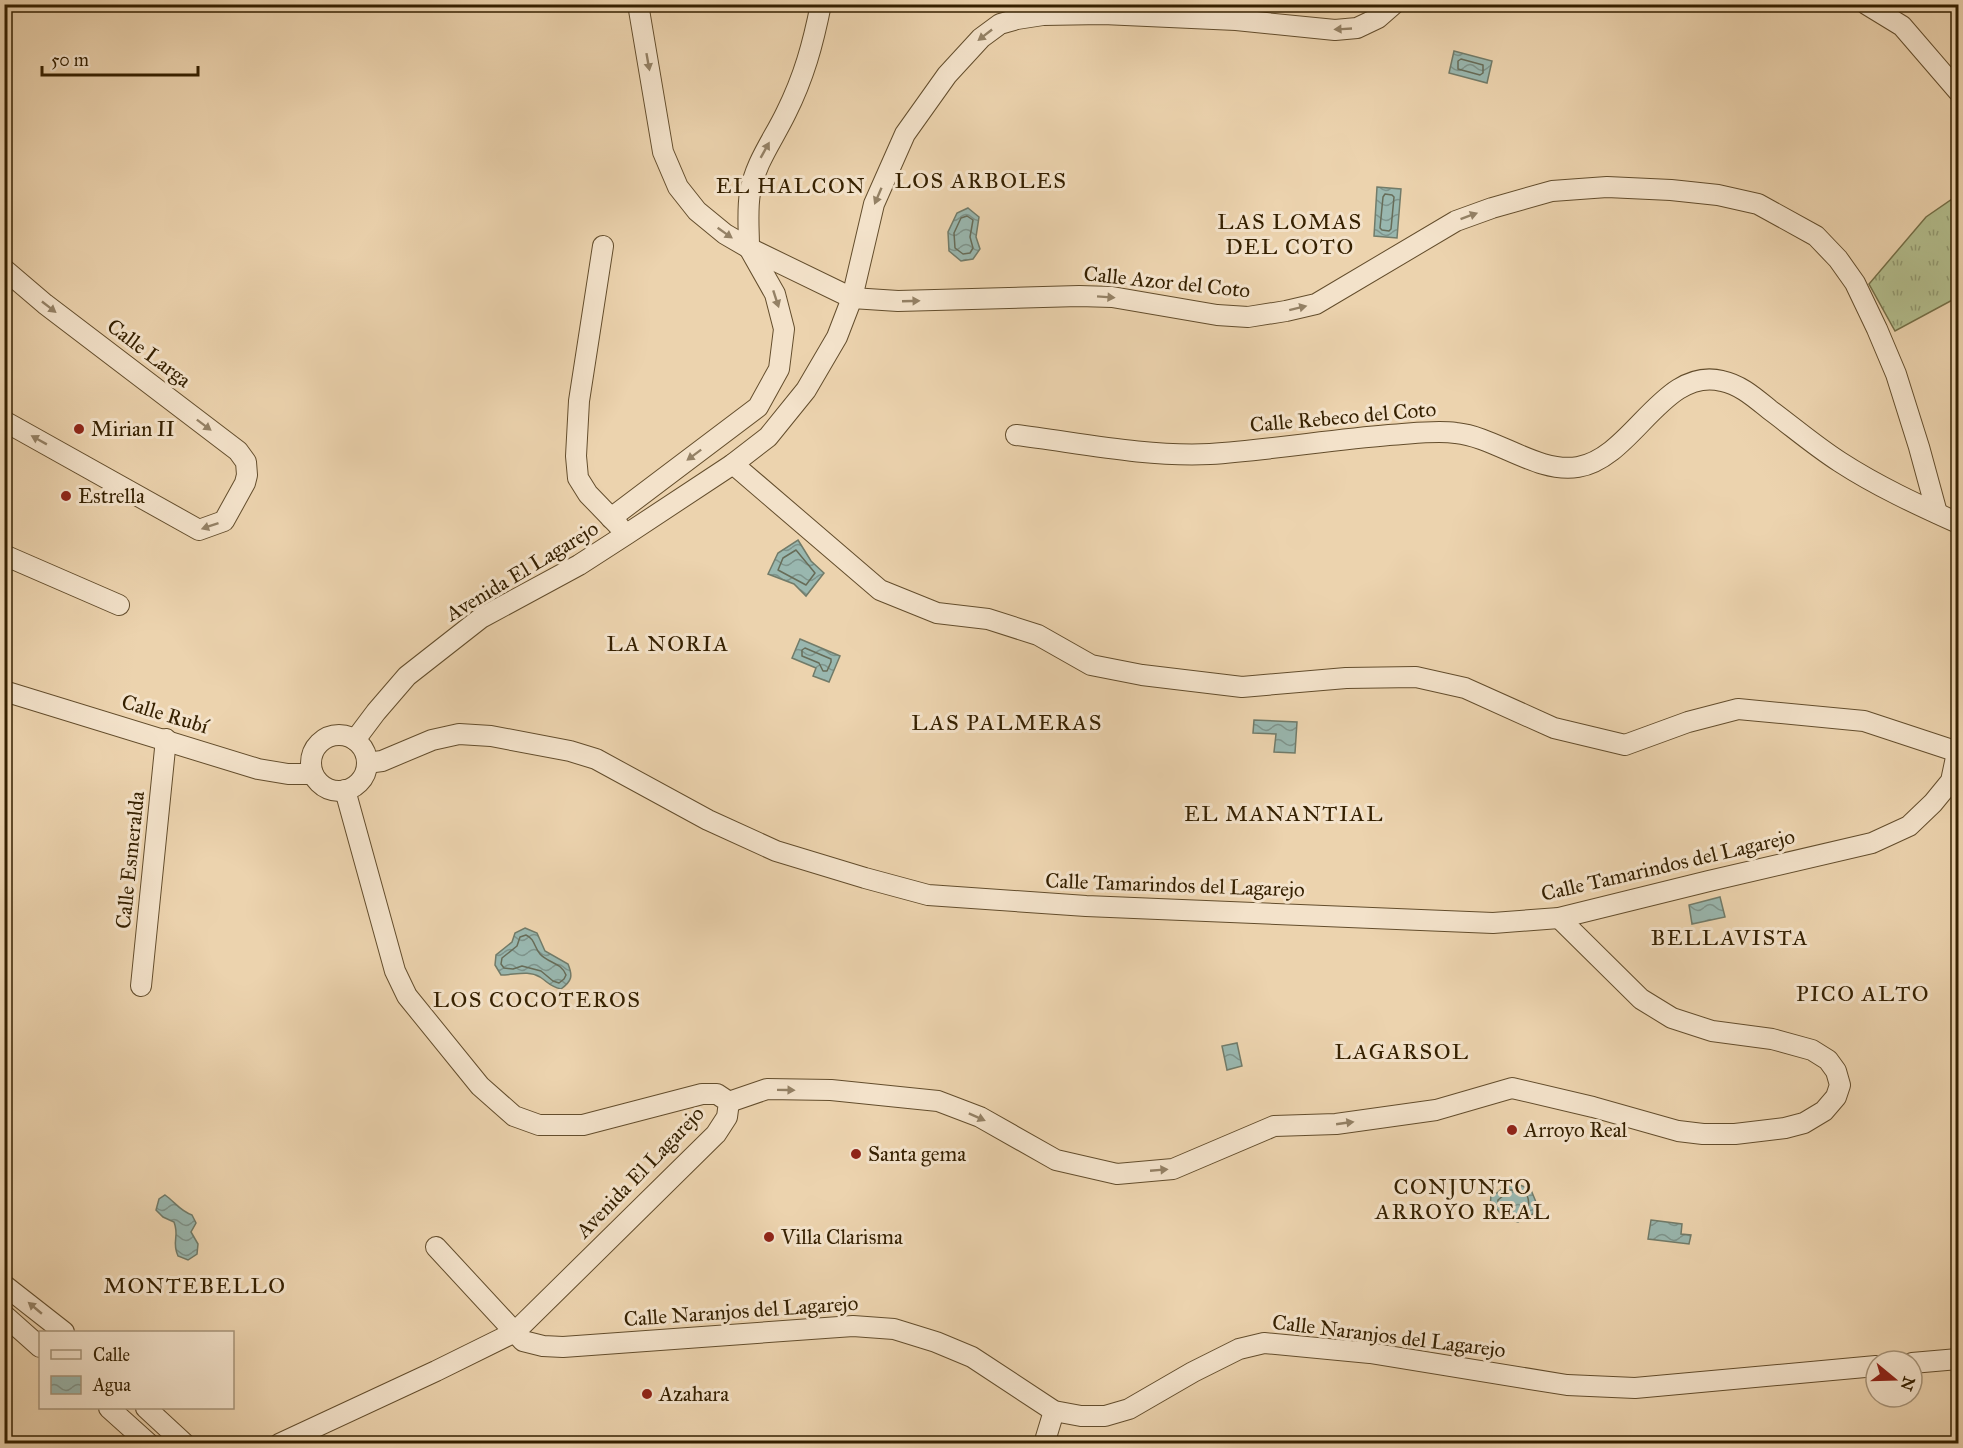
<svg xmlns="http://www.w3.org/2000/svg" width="1963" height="1448" font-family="'IM FELL Great Primer',serif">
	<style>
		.grass { fill: url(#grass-tufts); stroke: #746f47; stroke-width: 1.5 }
		.water { fill: url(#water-waves); stroke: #717b69; stroke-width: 1.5 }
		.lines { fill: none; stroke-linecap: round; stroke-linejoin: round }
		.shore { stroke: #676c58; stroke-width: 1.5 }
		.minor-casing { stroke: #634d2c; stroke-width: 22 }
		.minor { stroke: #f3e2ca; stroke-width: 20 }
		.oneway { fill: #948165 }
		.poi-dot { fill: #8f2418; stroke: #f3e2ca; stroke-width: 2 }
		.labels { text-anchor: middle; stroke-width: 6; stroke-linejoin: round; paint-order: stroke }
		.street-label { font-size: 21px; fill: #352000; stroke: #f3e2ca }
		.poi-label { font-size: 21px; fill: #352000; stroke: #f3e2ca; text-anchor: start }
		.neighbourhood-label { font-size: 22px; letter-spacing: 1.5px; fill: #352000; stroke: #f3e2ca }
	</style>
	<defs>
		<pattern id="grass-tufts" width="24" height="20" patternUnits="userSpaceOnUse" patternTransform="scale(1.5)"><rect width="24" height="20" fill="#b3be8e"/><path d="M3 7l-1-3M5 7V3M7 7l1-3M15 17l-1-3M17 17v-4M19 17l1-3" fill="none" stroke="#929a72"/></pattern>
		<pattern id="water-waves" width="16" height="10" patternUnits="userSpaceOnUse" patternTransform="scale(1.5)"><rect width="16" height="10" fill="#99b7af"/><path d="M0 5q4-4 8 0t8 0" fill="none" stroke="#7e948c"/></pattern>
	</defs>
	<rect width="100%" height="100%" fill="#ecd3ae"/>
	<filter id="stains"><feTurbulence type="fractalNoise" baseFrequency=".00333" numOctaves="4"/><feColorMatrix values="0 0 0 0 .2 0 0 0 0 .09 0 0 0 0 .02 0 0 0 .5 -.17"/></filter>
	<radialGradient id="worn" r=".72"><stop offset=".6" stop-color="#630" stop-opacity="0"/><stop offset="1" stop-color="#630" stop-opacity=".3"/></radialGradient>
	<path class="grass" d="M1958 195V297L1895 331 1869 284 1926 217Z"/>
	<g class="water">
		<path d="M1454 51 1492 61 1487 83 1449 73Z"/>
		<path d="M1377 187 1401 189 1397 238 1374 236Z"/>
		<path d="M968 208 979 217 976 237 980 249 973 259 961 261 949 251 948 232 957 213Z"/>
		<path d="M798 540 811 561 824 573 806 596 794 584 768 574 778 553Z"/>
		<path d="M800 639 840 656 829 682 813 676 816 668 792 658Z"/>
		<path d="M1254 720 1297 722 1295 753 1274 752 1276 734 1253 733Z"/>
		<path d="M1720 897 1725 917 1692 924 1689 905Z"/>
		<path d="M525 928 537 933 545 951 568 964C573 976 572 981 561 989 549 986 549 983 540 977 528 970 515 975 501 975L495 965 496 955 512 942 515 933Z"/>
		<path d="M1237 1043 1242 1066 1227 1070 1222 1046Z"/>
		<path d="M1507 1184H1518L1531 1190 1536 1202 1533 1214 1518 1222 1504 1218 1497 1209 1490 1210 1491 1194 1497 1193Z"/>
		<path d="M165 1195C175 1202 180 1211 192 1215L196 1223 191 1232 198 1244 197 1254 188 1260 178 1256C171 1240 180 1238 174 1222L163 1217 156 1210 159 1199Z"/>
		<path d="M1651 1220 1682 1224 1681 1234 1691 1235 1689 1244 1648 1239Z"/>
	</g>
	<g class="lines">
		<g class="shore">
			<path d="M1461 59 1483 65V73L1480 75 1458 69V61Z"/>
			<path d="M1385 194 1392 195 1394 197 1391 229 1389 231 1382 230 1380 228 1383 197Z"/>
			<path d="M967 216 973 220 970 237 973 248 970 253 963 254 955 248 954 233 961 218Z"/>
			<path d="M796 550 815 573 806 585 778 570 783 558Z"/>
			<path d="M805 648 831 659V662L827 671H823L819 663 802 656V650Z"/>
			<path d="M526 935C535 939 534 947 540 954 548 963 562 963 566 975L564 979 559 983 553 981 541 971 522 966 513 969 504 968 501 964 502 958 517 946 520 937Z"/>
			<path d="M1510 1190H1517L1527 1195C1532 1208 1524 1221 1510 1213 1505 1211 1502 1206 1498 1203V1200Z"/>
		</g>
		<g class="minor-casing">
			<g id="minor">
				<path d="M638 4 663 152 678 187 697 211 725 234 749 248 852 298 898 301 1079 296 1112 297 1217 315 1248 317 1286 311 1316 304 1456 221 1492 208 1552 191 1607 187 1671 190 1718 195 1758 204 1816 236 1838 259 1855 283 1877 329 1896 374 1919 447 1937 513"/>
				<path d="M1866 4 1902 26 1958 91"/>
				<path d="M603 246 579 401 576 456 578 478 588 494 619 526"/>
				<path d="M749 248C749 230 747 210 750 193 755 163 773 140 786 113 804 77 813 44 821 4"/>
				<path d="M4 269 45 304 238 451 246 462 247 475 245 483 224 521 199 530 4 421"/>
				<path d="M1016 435C1080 443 1145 457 1210 454 1270 450 1329 440 1389 435 1411 434 1434 430 1456 433 1496 437 1538 474 1578 467 1633 458 1663 366 1722 381 1741 385 1755 398 1770 410 1793 427 1815 446 1840 462 1877 486 1918 505 1958 523"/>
				<path d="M733 464 880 590 937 613 988 619 1038 635 1091 665 1142 675 1242 687 1346 678 1416 677 1465 688 1554 728 1625 745 1688 722 1738 709 1864 721 1958 752"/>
				<path d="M611 518 758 407 779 369 784 329 775 294 749 248"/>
				<path d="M4 555 119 605"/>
				<path d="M4 691 258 769 288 774H313"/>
				<circle cx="339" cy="763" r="28"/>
				<path d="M355 740 376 712 407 676 481 618 579 565 627 534 733 464 768 437 806 390 837 337 852 298 874 204 905 134 947 75 981 38 1000 24 1017 19 1043 15 1103 14 1236 20 1335 30 1357 28 1378 18 1394 4"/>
				<path d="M367 763 382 761 432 740 459 734 491 736 570 751 596 759 708 820 776 851 865 878 928 895 1086 906 1493 923 1559 918 1709 881 1872 843 1909 826 1933 803 1951 781 1958 748"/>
				<path d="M141 986 166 739"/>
				<path d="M729 1102 767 1089 831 1090 938 1101 980 1117 1056 1160 1117 1174 1173 1169 1274 1126 1336 1124 1436 1110 1512 1088 1593 1107 1678 1131 1703 1134H1735L1785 1128 1804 1123 1824 1111 1836 1097 1840 1085 1836 1071 1828 1060 1812 1050 1772 1039 1712 1031 1672 1018 1641 999 1559 918"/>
				<path d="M436 1247 523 1341 543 1346 563 1347 853 1326 894 1329 936 1342 972 1357 1054 1411 1081 1416H1105L1129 1409 1193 1372 1239 1349 1264 1343 1370 1353 1567 1385 1635 1388 1876 1366"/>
				<path d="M4 1285 64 1332"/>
				<path d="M4 1315 40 1347"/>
				<path d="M1912 1363 1958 1359"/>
				<path d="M109 1408 149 1444"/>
				<path d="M146 1408 185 1444"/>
				<path d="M279 1444 436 1371 515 1332 716 1134 727 1117 729 1102 717 1094H702L583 1125H539L514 1116 480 1086 407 996 395 971 345 790"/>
				<path d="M1044 1444 1054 1411"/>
			</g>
		</g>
		<use href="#minor" class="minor"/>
	</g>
	<defs><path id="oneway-solid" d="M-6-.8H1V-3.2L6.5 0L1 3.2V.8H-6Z" transform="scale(1.5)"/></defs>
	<g class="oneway">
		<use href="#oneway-solid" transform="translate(1343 29) rotate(177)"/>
		<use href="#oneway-solid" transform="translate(985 35) rotate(142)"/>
		<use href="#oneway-solid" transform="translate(648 62) rotate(80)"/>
		<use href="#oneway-solid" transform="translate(765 150) rotate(-61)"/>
		<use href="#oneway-solid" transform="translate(878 196) rotate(113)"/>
		<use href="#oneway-solid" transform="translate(1469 216) rotate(-20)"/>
		<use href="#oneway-solid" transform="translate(725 233) rotate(35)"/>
		<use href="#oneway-solid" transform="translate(1106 297) rotate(4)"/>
		<use href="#oneway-solid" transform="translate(776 299) rotate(72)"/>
		<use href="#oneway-solid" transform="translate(911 301) rotate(-2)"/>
		<use href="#oneway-solid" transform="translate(49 307) rotate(38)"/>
		<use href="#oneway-solid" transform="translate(1298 308) rotate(-14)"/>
		<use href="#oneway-solid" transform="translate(204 425) rotate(37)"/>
		<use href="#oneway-solid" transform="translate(39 440) rotate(-151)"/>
		<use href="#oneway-solid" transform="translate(694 455) rotate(143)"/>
		<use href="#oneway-solid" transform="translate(210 526) rotate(161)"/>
		<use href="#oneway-solid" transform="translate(786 1090) rotate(1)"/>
		<use href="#oneway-solid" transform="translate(977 1117) rotate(24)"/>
		<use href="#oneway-solid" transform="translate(1345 1123) rotate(-8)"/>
		<use href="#oneway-solid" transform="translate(1159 1170) rotate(-5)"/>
		<use href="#oneway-solid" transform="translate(35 1308) rotate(-140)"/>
	</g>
	<g class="poi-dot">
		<circle cx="79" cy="429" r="6"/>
		<circle cx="66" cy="496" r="6"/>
		<circle cx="1512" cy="1130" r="6"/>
		<circle cx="856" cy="1154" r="6"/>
		<circle cx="769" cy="1237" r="6"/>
		<circle cx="647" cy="1394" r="6"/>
	</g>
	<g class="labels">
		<g class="street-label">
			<text transform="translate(1167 282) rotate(6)" y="7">Calle Azor del Coto</text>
			<text transform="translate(149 353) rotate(37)" y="7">Calle Larga</text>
			<text transform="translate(1343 417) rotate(-5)" y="7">Calle Rebeco del Coto</text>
			<text transform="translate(522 571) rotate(-31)" y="7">Avenida El Lagarejo</text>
			<text transform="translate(165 714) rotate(17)" y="7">Calle Rubí</text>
			<text transform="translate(130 860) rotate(-84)" y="7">Calle Esmeralda</text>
			<text transform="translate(1668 865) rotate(-13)" y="7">Calle Tamarindos del Lagarejo</text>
			<text transform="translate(1175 885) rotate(2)" y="7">Calle Tamarindos del Lagarejo</text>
			<text transform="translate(640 1172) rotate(-46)" y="7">Avenida El Lagarejo</text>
			<text transform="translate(741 1311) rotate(-4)" y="7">Calle Naranjos del Lagarejo</text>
			<text transform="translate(1389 1336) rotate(7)" y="7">Calle Naranjos del Lagarejo</text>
		</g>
		<g class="poi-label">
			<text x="91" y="436">Mirian II</text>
			<text x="78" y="503">Estrella</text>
			<text x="1524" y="1137">Arroyo Real</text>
			<text x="868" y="1161">Santa gema</text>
			<text x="781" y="1244">Villa Clarisma</text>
			<text x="659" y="1401">Azahara</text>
		</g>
		<g class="neighbourhood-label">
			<text x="981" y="188">LOS ARBOLES</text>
			<text x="791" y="193">EL HALCON</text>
			<text x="1290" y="229">LAS LOMAS<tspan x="1290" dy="25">DEL COTO</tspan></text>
			<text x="668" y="651">LA NORIA</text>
			<text x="1007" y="730">LAS PALMERAS</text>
			<text x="1284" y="821">EL MANANTIAL</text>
			<text x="1730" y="945">BELLAVISTA</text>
			<text x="1863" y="1001">PICO ALTO</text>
			<text x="537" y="1007">LOS COCOTEROS</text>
			<text x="1402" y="1059">LAGARSOL</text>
			<text x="1463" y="1194">CONJUNTO<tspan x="1463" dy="25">ARROYO REAL</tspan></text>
			<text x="195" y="1293">MONTEBELLO</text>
		</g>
	</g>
	<rect width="1963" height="1448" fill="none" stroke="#ecd3ae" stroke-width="24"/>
	<rect x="6" y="6" width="1951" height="1436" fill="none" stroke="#352000" stroke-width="3"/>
	<rect x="12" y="12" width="1939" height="1424" fill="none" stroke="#352000" stroke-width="1.5"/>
	<rect x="39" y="1331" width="195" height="78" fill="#f3e2ca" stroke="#a79479" stroke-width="1.5"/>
	<rect x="51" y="1350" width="30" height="9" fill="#f3e2ca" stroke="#a79479" stroke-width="1.5"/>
	<text x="93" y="1361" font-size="18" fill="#352000">Calle</text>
	<rect x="51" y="1376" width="30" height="18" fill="url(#water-waves)" stroke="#a79479" stroke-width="1.5"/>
	<text x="93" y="1391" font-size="18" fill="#352000">Agua</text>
	<g transform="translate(1894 1379) rotate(109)"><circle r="28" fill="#f3e2ca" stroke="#a79479" stroke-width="1.5"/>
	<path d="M0-4.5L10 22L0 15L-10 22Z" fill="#8f2418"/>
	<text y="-9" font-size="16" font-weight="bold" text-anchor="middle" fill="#352000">N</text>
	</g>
	<path d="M42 66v9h156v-9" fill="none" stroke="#352000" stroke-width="3"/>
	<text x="51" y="66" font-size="18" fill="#352000" stroke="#f3e2ca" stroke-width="4.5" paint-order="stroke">50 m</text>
	<rect width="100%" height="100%" filter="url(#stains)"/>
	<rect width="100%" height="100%" fill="url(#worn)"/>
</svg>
